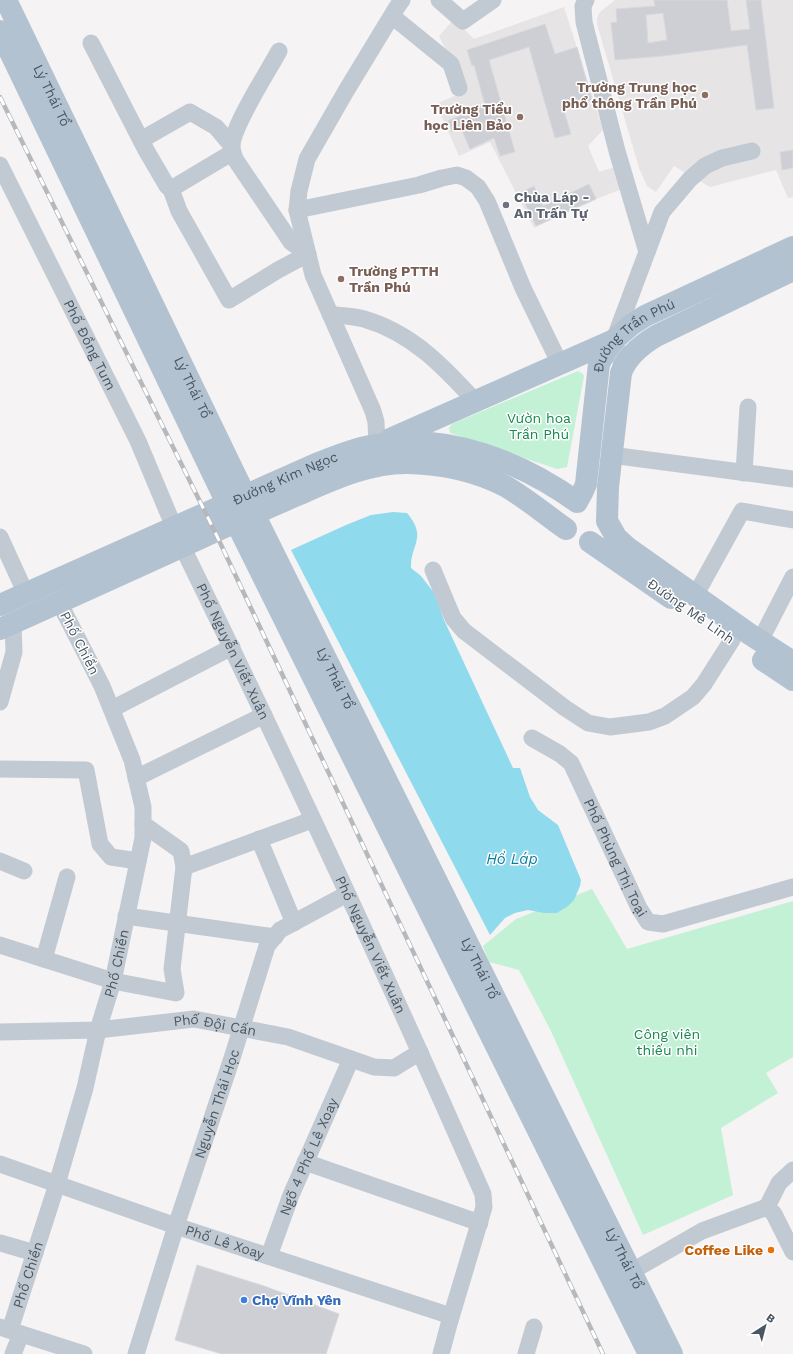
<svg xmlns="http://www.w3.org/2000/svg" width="793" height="1354" font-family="'Work Sans',sans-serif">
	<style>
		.education { fill: #e6e4e5 }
		.green { fill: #c3f1d5 }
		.water { fill: #90daee }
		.building { fill: #cdcfd5; stroke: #d7d9de; fill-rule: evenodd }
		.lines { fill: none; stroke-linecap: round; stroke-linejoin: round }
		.minor { stroke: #c1cad2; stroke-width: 17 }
		.major { stroke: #b3c2d1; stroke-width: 22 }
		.rail-casing { stroke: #b5b8bd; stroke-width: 4.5 }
		.rail { stroke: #fff; stroke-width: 3; stroke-dasharray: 9; stroke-linecap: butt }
		.education-dot { fill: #8d6e63; stroke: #fff; stroke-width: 1.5 }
		.worship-dot { fill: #6b7280; stroke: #fff; stroke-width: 1.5 }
		.food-dot { fill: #e8710a; stroke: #fff; stroke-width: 1.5 }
		.shop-dot { fill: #3f7fe0; stroke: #fff; stroke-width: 1.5 }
		.labels { text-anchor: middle; stroke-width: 3; stroke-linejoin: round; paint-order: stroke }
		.education-label { font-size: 14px; font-weight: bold; fill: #785e54; stroke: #fff; text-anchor: end }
		.street-label { font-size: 14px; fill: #4a5661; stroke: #fff }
		.worship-label { font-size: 14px; font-weight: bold; fill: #5b616d; stroke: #fff; text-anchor: start }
		.park-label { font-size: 14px; fill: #17864f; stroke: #fff }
		.food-label { font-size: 14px; font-weight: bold; fill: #c56008; stroke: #fff; text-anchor: end }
		.shop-label { font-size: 14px; font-weight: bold; fill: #366cbe; stroke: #fff; text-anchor: start }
		.water-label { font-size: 15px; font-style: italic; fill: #0c7c9b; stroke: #fff }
	</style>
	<rect width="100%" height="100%" fill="#f5f3f3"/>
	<g class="education">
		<path d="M615 0H793V197L788 198 776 170 710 187 674 166 656 192 647 186 639 168 597 24V18L600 12Z"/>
		<path d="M564 7 603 130 588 146 599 172 615 167 622 189 596 199 534 228 490 142 459 156 436 104 466 91 439 36 454 19 474 39Z"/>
	</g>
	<g class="green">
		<path d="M578 371 583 374 584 376 567 467 557 469 450 433 449 428 452 424Z"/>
		<path d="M592 889 627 949 793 901V1057L766 1073 778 1093 721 1128 733 1195 643 1235 550 1029 519 970 489 962 483 946 516 919Z"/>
	</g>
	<path class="water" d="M393 512 407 513C428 538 410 544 411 568L421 576 435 594 444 620 513 768H520L530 797 538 810 558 825 581 880 580 886 574 900 568 906 557 913H544L528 910 515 913 505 918 490 935 291 550 346 525 371 515Z"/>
	<g class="building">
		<path d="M654 0H727L731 31 750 29 746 0H761L774 108 756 110 747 45 663 56 615 60 611 23 617 22 616 9 655 6ZM663 13 667 40 648 43 646 15Z"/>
		<path d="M545 24 555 54 577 47 592 100 563 108 571 134 555 138 529 47 489 60 515 152 500 156 494 138 470 149 461 128 452 132 448 121 485 105 474 65 472 66 467 50Z"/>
		<path d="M793 150V168L782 170 780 152Z"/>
		<path d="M589 184 596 199 536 226 520 193 534 186 543 206Z"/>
		<path d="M197 1265 264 1286 339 1314 326 1354H222L175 1340Z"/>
	</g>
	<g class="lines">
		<g class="minor">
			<path d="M439 0 463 21 493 0"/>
			<path d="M586 0 583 6 584 22 617 151 647 252 614 340 623 368"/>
			<path d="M392 16 451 64 459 88"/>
			<path d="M91 43 146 150 167 186 171 189"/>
			<path d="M141 140 190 112 216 127 232 146"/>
			<path d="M233 152 171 189 179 211 229 300 278 270 308 254 291 242 235 159C234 155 232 151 232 147 231 128 269 70 279 51"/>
			<path id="s1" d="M0 165 138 441 174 527"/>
			<path d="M297 210 419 185 442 178 457 175 466 178 478 187 487 201 523 288 560 364"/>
			<path d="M647 252 662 212 690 179 705 166 722 158 752 151"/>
			<path d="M330 314C341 316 353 316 364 319 412 333 443 366 476 402"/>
			<path d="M377 445 376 422 373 411 313 275 297 210 299 191 307 159 346 91 397 7 402 0"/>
			<path d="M611 455 793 479"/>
			<path d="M744 473 748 407"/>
			<path d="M0 537 26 594"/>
			<path id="s2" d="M182 546C287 760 387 976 483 1194L484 1207 449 1324 441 1354"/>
			<path d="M433 570 453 618 464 631 565 708 588 723 610 727 649 722 665 716 693 697 704 684 732 640"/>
			<path d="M695 596 742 511 793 520"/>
			<path d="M760 641 793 577"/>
			<path d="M0 702 14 652 13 623"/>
			<path d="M112 709 232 647"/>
			<path id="s3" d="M532 738 560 754 571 763 639 908 648 922 663 924 793 887"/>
			<path d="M0 769 86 770 100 844 111 857 138 861"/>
			<path d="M136 778 264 715"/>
			<path d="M259 839 294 923"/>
			<path d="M0 861 24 871"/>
			<path d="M184 867 312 820"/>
			<path d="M126 916 275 937"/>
			<path d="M0 945 113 981 176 993 172 969 184 867 181 851 143 824"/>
			<path d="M44 959 67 877"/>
			<path id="s4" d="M0 1032 98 1030 194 1019 288 1037 374 1067 394 1068 420 1052"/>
			<path d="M305 1162 480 1223"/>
			<path id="s5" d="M0 1164 176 1226 451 1316"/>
			<path d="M793 1170 779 1183 767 1207 774 1214 793 1252"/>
			<path d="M0 1243 35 1253"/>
			<path id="s6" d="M269 1256 291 1195 351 1059"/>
			<path d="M620 1278 702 1231 767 1207"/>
			<path d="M0 1327 84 1354"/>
			<path id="s7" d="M10 1330 57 1184 85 1088 98 1030 113 981 143 838V807L132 760 102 686 59 602"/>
			<path d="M13 1354 21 1334"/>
			<path id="s8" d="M136 1354 176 1226 233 1055 267 946 280 930 347 894"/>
			<path d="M526 1354 534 1327"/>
		</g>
		<g class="major">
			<path id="s9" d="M6 0 254 514 672 1354"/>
			<path d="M0 31 236 522 649 1354"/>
			<path d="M793 270 656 336C641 345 627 356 621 373L608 487 607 521 616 537 628 548 748 633 793 662"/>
			<path d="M390 439 614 340"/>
			<path d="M590 542 671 598"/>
			<path id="s10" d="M0 605 316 464C336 456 356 448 377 445 447 432 521 462 577 502L583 491 586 484 599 364 606 350 614 340 631 325 645 316 793 247"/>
			<path d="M0 629C73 596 145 564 218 530 245 518 272 506 300 494 334 479 371 462 409 463 441 464 476 471 505 486 526 498 546 515 566 529"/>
			<path d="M763 660 793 680"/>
		</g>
		<g class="rail-casing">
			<path id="rail" d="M0 97 215 532 603 1354"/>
		</g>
		<use href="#rail" class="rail"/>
	</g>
	<g class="education-dot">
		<circle cx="705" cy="95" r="4"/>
		<circle cx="520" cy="117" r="4"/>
		<circle cx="341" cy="279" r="4"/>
	</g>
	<circle class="worship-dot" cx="506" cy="205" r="4"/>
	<circle class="food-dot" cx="771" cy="1250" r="4"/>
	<circle class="shop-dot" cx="244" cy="1300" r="4"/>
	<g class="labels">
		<g class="education-label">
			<text x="697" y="92">Trường Trung học<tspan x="697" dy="16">phổ thông Trần Phú</tspan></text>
			<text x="512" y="114">Trường Tiểu<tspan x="512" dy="16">học Liên Bảo</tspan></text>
			<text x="349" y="276" text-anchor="start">Trường PTTH<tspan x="349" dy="16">Trần Phú</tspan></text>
		</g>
		<g class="street-label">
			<text dy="5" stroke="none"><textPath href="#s9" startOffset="106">Lý Thái Tổ</textPath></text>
			<text dy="5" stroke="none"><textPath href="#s10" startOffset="810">Đường Trần Phú</textPath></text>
			<text dy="5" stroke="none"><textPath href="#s1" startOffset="201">Phố Đồng Tum</textPath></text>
			<text dy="5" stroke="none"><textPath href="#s9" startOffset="430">Lý Thái Tổ</textPath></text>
			<text dy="5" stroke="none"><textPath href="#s10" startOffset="312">Đường Kim Ngọc</textPath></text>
			<text transform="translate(691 611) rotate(35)" y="5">Đường Mê Linh</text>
			<text transform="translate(80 643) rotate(63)" y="5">Phố Chiền</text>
			<text dy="5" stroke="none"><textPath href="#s2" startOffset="117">Phố Nguyễn Viết Xuân</textPath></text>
			<text dy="5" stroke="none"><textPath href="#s9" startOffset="754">Lý Thái Tổ</textPath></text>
			<text dy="5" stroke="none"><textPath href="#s3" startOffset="151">Phố Phùng Thị Toại</textPath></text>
			<text dy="5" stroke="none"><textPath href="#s2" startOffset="441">Phố Nguyễn Viết Xuân</textPath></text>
			<text dy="5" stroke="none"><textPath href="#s7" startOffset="382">Phố Chiền</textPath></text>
			<text dy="5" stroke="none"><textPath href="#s9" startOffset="1078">Lý Thái Tổ</textPath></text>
			<text dy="5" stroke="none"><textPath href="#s4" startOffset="216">Phố Đội Cấn</textPath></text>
			<text dy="5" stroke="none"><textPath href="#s8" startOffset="263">Nguyễn Thái Học</textPath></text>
			<text dy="5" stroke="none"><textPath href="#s6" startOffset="107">Ngõ 4 Phố Lê Xoay</textPath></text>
			<text dy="5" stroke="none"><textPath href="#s5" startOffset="238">Phố Lê Xoay</textPath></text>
			<text dy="5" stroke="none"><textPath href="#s9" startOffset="1402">Lý Thái Tổ</textPath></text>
			<text dy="5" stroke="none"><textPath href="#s7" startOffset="58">Phố Chiền</textPath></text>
		</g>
		<g class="worship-label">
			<text x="514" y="202">Chùa Láp -<tspan x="514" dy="16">An Trấn Tự</tspan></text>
		</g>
		<g class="park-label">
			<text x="539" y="423">Vườn hoa<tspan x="539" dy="16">Trần Phú</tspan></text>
			<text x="667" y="1039">Công viên<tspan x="667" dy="16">thiếu nhi</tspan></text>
		</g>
		<g class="food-label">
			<text x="763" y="1255">Coffee Like</text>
		</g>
		<g class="shop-label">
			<text x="252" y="1305">Chợ Vĩnh Yên</text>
		</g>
		<g class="water-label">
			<text x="512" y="864">Hồ Láp</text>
		</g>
	</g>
	<g transform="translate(765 1326) rotate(36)" stroke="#ffffff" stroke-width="3" paint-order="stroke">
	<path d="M0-3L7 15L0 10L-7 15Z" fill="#4a5661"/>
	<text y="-6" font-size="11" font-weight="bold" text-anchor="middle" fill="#4a5661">B</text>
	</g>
</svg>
